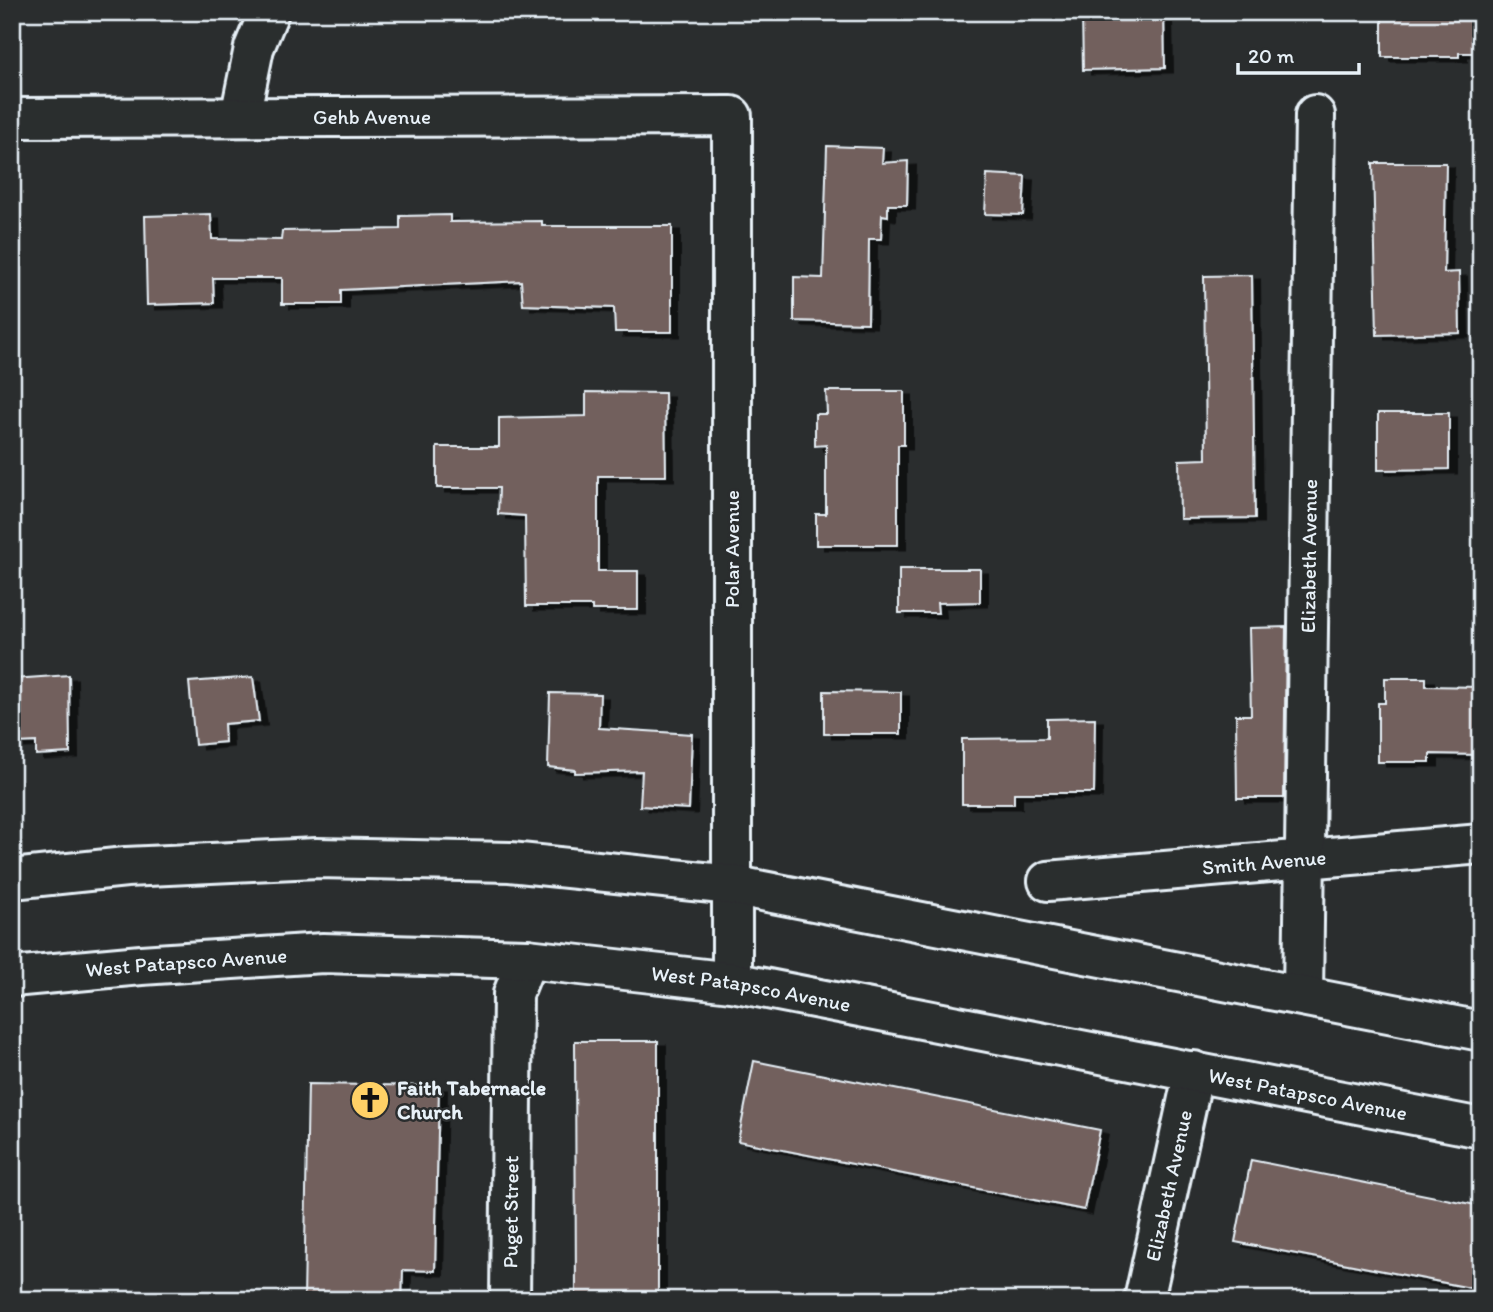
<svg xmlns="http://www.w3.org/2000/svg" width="1493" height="1312" font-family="Itim,sans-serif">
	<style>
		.building { fill: #72605d; stroke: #e8f1f8; stroke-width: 2; filter: url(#shadow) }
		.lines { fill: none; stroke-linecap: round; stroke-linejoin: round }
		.minor-casing { stroke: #e8f1f8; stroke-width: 44 }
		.major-casing { stroke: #e8f1f8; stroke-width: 44 }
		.minor { stroke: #2a2d2e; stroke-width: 38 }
		.major { stroke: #2a2d2e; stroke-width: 38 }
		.labels { text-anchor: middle; stroke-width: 5; stroke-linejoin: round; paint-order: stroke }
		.street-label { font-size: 21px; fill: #e8f1f8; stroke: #2a2d2e }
		.poi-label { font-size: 21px; font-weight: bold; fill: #e8f1f8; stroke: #2a2d2e; text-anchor: start }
	</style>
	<defs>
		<filter id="shadow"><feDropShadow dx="8" dy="4.5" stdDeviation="0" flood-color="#0009"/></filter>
	</defs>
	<rect width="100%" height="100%" fill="#2a2d2e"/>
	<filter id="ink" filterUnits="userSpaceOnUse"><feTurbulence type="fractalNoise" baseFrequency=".0143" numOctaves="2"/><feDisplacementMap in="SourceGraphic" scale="14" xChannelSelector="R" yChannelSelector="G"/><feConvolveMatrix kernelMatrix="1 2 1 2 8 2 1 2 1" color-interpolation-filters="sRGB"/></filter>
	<g filter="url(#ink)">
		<g class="building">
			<path d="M1082 12H1164L1165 68 1083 70Z"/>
			<path d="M1382 12H1481V53H1459V57H1382Z"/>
			<path d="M827 146 883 148 882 163 908 161 907 205H888V216L882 215 881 239H869L868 323 794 321V277L823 278Z"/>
			<path d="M1373 163H1446L1444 273 1459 272 1460 333 1377 335Z"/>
			<path d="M987 174 1025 176 1023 215 985 214Z"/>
			<path d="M211 214 212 239 281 240 282 231 400 229V216L450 215V222L542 221V226H672V332H615L614 308 523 305 521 281 341 290V304H282V278H213L214 303 147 305 145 216Z"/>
			<path d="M1252 275 1255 518 1180 519 1179 460 1206 459 1204 276Z"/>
			<path d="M826 391H904V445H898V545H816V514H826V445L815 446V414H827Z"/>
			<path d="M586 392 665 393 666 476H598V571H638V610H592V606H526L525 516 498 514 499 488H437V447H499V418L586 416Z"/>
			<path d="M1378 413H1449V469L1378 470Z"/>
			<path d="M899 569H980V602L937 603 938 613H899Z"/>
			<path d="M1286 627 1284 798H1237L1236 715H1251L1249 628Z"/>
			<path d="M69 675 70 753 36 755V742L17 743 13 679Z"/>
			<path d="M253 677 259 721 224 724 225 742 195 745 189 682Z"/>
			<path d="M1385 678H1426V686L1481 687V755L1430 754V762H1378V703H1385Z"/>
			<path d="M824 691 901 692V734H824Z"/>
			<path d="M550 693 600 694 599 728 692 734 689 809 640 806 642 771 575 773V770L548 767Z"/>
			<path d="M1095 718 1094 793H1014V804H962V739L1047 738V719Z"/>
			<path d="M575 1041H658V1300H576Z"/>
			<path d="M754 1061 1100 1130 1084 1210 738 1141Z"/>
			<path d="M308 1084 439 1086 435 1271 403 1270 402 1300H304Z"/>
			<path d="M1251 1160 1481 1206V1290L1235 1242Z"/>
		</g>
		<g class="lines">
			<g class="minor-casing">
				<g id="minor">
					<path d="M240 117 254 48 269 12"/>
					<path id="s1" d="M12 118 732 116V982"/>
					<path id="s2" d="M1048 881 1481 844"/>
					<path id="s3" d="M1303 995 1315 115"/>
					<path id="s4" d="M510 1300 513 994 527 959"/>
					<path id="s5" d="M1144 1300 1194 1071"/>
				</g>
			</g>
			<g class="major-casing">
				<g id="major">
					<path d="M12 879 126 867 317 858 510 862 732 885 1481 1031"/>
					<path id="s6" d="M12 977 141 965 323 953 527 959 732 982 1481 1128"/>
				</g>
			</g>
			<use href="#minor" class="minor"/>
			<use href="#major" class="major"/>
		</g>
	</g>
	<defs>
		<g id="church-disc" transform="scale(2.0125)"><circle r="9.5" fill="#ffd166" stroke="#2a2d2e"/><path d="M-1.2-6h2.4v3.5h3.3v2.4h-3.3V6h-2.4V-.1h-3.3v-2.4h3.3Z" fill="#111"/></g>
	</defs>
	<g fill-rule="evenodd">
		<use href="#church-disc" x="370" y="1100"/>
	</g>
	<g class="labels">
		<g class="street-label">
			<text dy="7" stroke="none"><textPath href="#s1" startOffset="360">Gehb Avenue</textPath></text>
			<text transform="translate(732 549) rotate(-90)" y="7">Polar Avenue</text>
			<text dy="7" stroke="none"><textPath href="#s3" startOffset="439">Elizabeth Avenue</textPath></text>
			<text dy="7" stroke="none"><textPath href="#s2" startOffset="217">Smith Avenue</textPath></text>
			<text dy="7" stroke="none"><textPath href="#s6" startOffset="175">West Patapsco Avenue</textPath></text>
			<text dy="7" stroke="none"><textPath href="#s6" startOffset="742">West Patapsco Avenue</textPath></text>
			<text dy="7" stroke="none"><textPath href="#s6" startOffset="1309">West Patapsco Avenue</textPath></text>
			<text dy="7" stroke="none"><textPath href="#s5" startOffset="117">Elizabeth Avenue</textPath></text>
			<text dy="7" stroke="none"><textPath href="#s4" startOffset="88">Puget Street</textPath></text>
		</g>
		<g class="poi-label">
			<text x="397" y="1095">Faith Tabernacle<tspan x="397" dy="24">Church</tspan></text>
		</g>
	</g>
	<rect width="1493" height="1312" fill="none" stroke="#2a2d2e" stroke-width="42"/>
	<rect x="21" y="21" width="1451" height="1270" fill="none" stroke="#e8f1f8" stroke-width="2.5" filter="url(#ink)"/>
	<path d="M1238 63v10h121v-10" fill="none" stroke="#e8f1f8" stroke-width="3.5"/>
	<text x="1248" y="63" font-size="21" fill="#e8f1f8" stroke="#2a2d2e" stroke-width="5" paint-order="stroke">20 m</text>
</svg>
